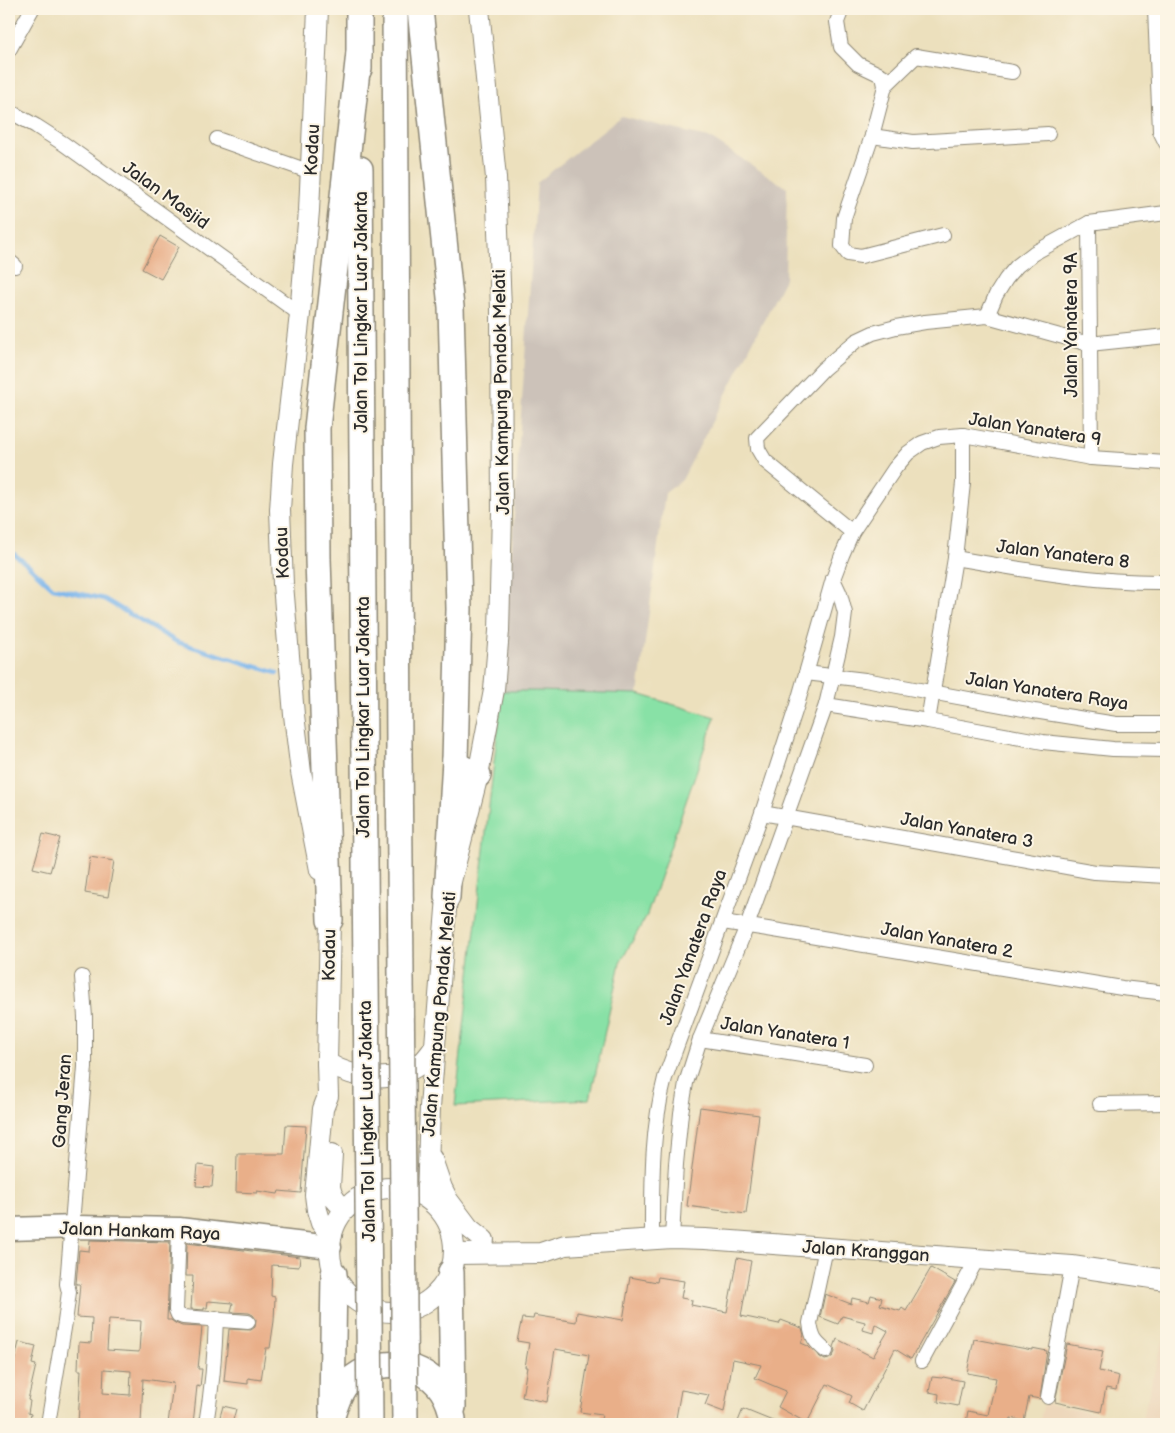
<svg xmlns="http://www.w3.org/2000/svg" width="1175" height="1433" font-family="'Balsamiq Sans',sans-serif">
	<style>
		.built { fill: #edd7bb }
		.industrial { fill: #ccc2b9 }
		.green { fill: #88e1a6; stroke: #5a8668 }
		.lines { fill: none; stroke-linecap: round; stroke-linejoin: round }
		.stream { stroke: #7ab5ec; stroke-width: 4.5 }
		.building { fill: #e9af89; fill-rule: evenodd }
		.street-casing { stroke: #8c8674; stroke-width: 16 }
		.secondary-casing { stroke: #8c8674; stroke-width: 22 }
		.primary-casing { stroke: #8c8674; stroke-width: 25 }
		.highway-casing { stroke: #8c8674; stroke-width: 28 }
		.street { stroke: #fff; stroke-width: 14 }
		.secondary { stroke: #fff; stroke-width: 20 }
		.primary { stroke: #fff; stroke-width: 22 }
		.highway { stroke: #fff; stroke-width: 25 }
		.highway-bridge-casing { stroke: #8c8674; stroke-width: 28; stroke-linecap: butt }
		.highway-bridge { stroke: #fff; stroke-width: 25 }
		.labels { text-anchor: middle; stroke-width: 4; stroke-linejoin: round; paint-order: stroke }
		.street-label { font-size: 18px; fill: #2b2b2b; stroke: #fcf5e5 }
	</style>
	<rect width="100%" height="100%" fill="#fcf5e5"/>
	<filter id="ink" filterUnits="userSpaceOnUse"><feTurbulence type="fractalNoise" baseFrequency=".02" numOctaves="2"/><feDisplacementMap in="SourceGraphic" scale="10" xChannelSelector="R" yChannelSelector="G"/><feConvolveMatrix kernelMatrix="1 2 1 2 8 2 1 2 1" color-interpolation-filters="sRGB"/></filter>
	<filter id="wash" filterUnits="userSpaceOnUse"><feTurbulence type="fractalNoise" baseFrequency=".0096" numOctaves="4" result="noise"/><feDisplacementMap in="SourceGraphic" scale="20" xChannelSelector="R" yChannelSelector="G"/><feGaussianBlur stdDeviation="1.12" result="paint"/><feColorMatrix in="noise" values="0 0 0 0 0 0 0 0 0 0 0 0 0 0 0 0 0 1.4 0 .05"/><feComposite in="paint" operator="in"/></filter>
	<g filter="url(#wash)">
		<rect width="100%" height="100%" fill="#ece0bd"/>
		<path class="built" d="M1166 1332V1424H1039L1044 1403 1141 1423 1160 1351Z"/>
		<path class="industrial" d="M621 116 710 138 787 188 785 279 682 480 665 493 638 694 538 691H502L537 183Z"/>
		<path class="green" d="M502 691H538L638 694 715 717 647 915 620 963 590 1099 455 1106Z"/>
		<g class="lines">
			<path class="stream" d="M9 550 30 567 53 588 104 599 177 642 277 673"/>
		</g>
		<g id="blocks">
			<g class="building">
				<path d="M160 236 179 247 161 279 142 269Z"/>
				<path d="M43 834 60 838 50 872 33 868Z"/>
				<path d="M90 857 114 861 108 897 85 893Z"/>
				<path d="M700 1107 759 1115 746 1214 687 1206Z"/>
				<path d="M286 1125 306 1126 301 1193 279 1191 278 1194 257 1191V1193L236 1192 237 1154H284Z"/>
				<path d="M198 1165 214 1167 212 1187 196 1186Z"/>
				<path d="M90 1240 170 1242 167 1320H171L175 1323 182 1326 202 1327 198 1369H202L200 1387 197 1386 193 1424H168L173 1383 143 1379 141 1424H78L81 1370H78L79 1342 91 1343 92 1318 77 1317 80 1284H76L79 1250 89 1251ZM109 1319 141 1321 139 1352 107 1350ZM104 1369 131 1371 130 1395 103 1393Z"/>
				<path d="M187 1243 300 1257 299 1267 272 1265 271 1296 275 1297 274 1321 270 1348H266L261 1380 248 1378V1384L224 1381 229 1329 251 1330 255 1327 256 1319 253 1315 249 1313 231 1312 233 1303 208 1301 207 1308H204V1310L191 1309 193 1276H186Z"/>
				<path d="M737 1258 751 1261 741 1316 779 1324 781 1320 802 1328 804 1335 801 1343 808 1346 817 1355 825 1360 829 1359 833 1356 835 1352 834 1347 837 1339 873 1357 888 1331 875 1324 873 1333 863 1330 865 1322 842 1316 838 1324 820 1317 825 1294 851 1304 852 1298 869 1302 871 1295 882 1298 880 1305 900 1311 902 1308 906 1311 931 1268 955 1282 911 1359 895 1349 863 1411 849 1403 852 1396 827 1384 807 1423 778 1407 786 1391 755 1378 761 1365 733 1359 724 1412 705 1405 709 1395 681 1390 675 1424 600 1423 602 1415 580 1412 589 1355 555 1349 547 1402 522 1397 527 1367H525L529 1343 517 1341 522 1318 533 1319 534 1315 576 1322 577 1312 623 1320 630 1277 657 1282 658 1277 684 1281 681 1298 692 1300 691 1305 727 1312Z"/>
				<path d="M974 1339 1032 1350V1348L1047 1351 1040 1399 1029 1397 1024 1421 1011 1418 1010 1424H973L966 1423 968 1411 988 1415 996 1378 967 1373Z"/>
				<path d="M19 1342 36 1346 32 1364 36 1365 28 1400 30 1401 28 1413 31 1414 29 1424H9V1362L14 1363Z"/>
				<path d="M1067 1344 1103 1351 1099 1371 1119 1376 1116 1390 1106 1388 1101 1412 1055 1402Z"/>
				<path d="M932 1377 942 1378 943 1377 963 1381 958 1406 938 1402 939 1394 929 1392Z"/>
				<path d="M223 1406 236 1409 232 1424H218Z"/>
				<path d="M743 1409 780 1424H737Z"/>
			</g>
		</g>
	</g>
	<g filter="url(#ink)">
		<use href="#blocks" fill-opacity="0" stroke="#8c8674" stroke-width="1"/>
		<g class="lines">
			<g class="street-casing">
				<g id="street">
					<path d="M842 9 837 22 841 47 858 64 883 76 885 86 872 136 844 218 842 246 848 254 861 256 943 235"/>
					<path d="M1155 9 1160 131 1166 143"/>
					<path d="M9 50 32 9"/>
					<path d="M885 86 916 56 1012 72"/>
					<path d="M9 111 36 126 64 144 300 314"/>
					<path d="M872 136 913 142 1048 134"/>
					<path d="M217 139 311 172"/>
					<path d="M1089 223 1091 458"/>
					<path d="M9 261 15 266"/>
					<path d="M987 316 996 295 1006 279 1017 266 1034 253 1089 223 1166 213"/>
					<path d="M852 532 765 461 758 449 757 438 823 369 856 341 873 333 896 327 925 322 987 316 1089 344 1166 336"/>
					<path d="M955 558C1025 570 1095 583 1166 582"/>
					<path d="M806 673 865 680 1034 711 1116 724H1166"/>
					<path d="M826 705 928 721 1043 742 1113 749 1166 750"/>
					<path d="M928 721 955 558 963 483V435"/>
					<path d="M762 813 1095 872 1166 876"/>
					<path d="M723 922 780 931 1122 988 1166 993"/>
					<path d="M700 1039 865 1065"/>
					<path d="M1100 1104 1166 1103"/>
					<path d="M179 1229 176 1310 178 1315 183 1317 248 1322"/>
					<path d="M672 1238 676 1164 681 1113 686 1083 700 1039 747 926 826 705 842 637 845 613 840 594 833 579"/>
					<path d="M652 1239C652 1185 651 1131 665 1078L762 813 797 705 833 579 842 555 852 532 895 468 908 453 922 443 939 437 963 435 1091 458 1166 463"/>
					<path d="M826 1351C815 1342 812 1338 810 1323L826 1248"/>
					<path d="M922 1361 977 1259"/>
					<path d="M1048 1397 1072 1266"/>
					<path d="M48 1424 65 1322 69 1292 67 1284 85 1067V1017L82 977"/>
					<path d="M206 1424C212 1389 215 1354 216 1318"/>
				</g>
			</g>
			<g class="secondary-casing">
				<g id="secondary">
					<path d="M318 9 309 211 300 314 283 464 280 510 283 584 294 715 301 772 320 870"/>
					<path d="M327 906 330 920 327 1063 328 1096 323 1109 315 1195 317 1210 321 1223 325 1228 332 1235"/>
					<path d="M327 1063C355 1079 392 1085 420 1064 426 1060 430 1053 435 1047"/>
					<path d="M332 1154 330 1187C332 1198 337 1203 346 1209"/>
					<path d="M432 1159 442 1188 448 1200 469 1228 484 1240"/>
					<circle cx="392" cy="1250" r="62"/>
					<path d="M427 1198 430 1107 447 897 478 775 494 690 499 631 502 513 501 309 496 178 479 9"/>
					<path d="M455 1254 541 1253 565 1245 672 1238 705 1239 1072 1266 1166 1280"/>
				</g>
			</g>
			<g class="primary-casing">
				<path id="primary" d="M9 1229 77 1227 179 1229 330 1247"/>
			</g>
			<g class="highway-casing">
				<g id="highway">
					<path d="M395 9 399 752"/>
					<path d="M420 9 451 307 459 609 455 760 460 767 478 775"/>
					<path d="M359 69V9"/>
					<path d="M360 169 364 751"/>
					<path d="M447 897 455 760"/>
					<path d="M330 920 318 559 317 428 359 53"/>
					<path d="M451 1272 453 1407"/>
					<path d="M332 1409 334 1274"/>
					<path d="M332 1416C335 1406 338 1396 344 1387 369 1356 419 1357 442 1390 448 1399 451 1408 453 1419"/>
				</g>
			</g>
			<use href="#street" class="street"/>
			<use href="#secondary" class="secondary"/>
			<use href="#primary" class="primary"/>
			<use href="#highway" class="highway"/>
			<g class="highway-bridge-casing">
				<g id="highway-bridge">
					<path d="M364 751 370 1424"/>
					<path d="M399 752 405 1424"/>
				</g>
			</g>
			<use href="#highway-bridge" class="highway-bridge"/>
		</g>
	</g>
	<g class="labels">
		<g class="street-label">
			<text transform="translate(312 150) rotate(-87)" y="6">Kodau</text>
			<text transform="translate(166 195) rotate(36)" y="6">Jalan Masjid</text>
			<text transform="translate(361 312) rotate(-90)" y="6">Jalan Tol Lingkar Luar Jakarta</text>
			<text transform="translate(1071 325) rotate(-90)" y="6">Jalan Yanatera 9A</text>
			<text transform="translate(501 392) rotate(-91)" y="6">Jalan Kampung Pondok Melati</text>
			<text transform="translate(1035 429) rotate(9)" y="6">Jalan Yanatera 9</text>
			<text transform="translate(282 553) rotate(-92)" y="6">Kodau</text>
			<text transform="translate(1063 554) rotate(7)" y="6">Jalan Yanatera 8</text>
			<text transform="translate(1047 691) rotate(9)" y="6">Jalan Yanatera Raya</text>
			<text transform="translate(363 717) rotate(-90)" y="6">Jalan Tol Lingkar Luar Jakarta</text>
			<text transform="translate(967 830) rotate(10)" y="6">Jalan Yanatera 3</text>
			<text transform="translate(947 940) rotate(10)" y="6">Jalan Yanatera 2</text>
			<text transform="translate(693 947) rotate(-70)" y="6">Jalan Yanatera Raya</text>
			<text transform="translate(329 955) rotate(-89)" y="6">Kodau</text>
			<text transform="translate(439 1014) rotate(-85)" y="6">Jalan Kampung Pondak Melati</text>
			<text transform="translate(785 1033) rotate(9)" y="6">Jalan Yanatera 1</text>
			<text transform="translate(62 1101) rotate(-86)" y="6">Gang Jeran</text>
			<text transform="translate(367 1121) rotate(-91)" y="6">Jalan Tol Lingkar Luar Jakarta</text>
			<text transform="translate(140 1231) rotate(2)" y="6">Jalan Hankam Raya</text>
			<text transform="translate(866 1251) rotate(4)" y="6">Jalan Kranggan</text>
		</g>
	</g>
	<rect width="1175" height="1433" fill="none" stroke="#fcf5e5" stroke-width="30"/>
</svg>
